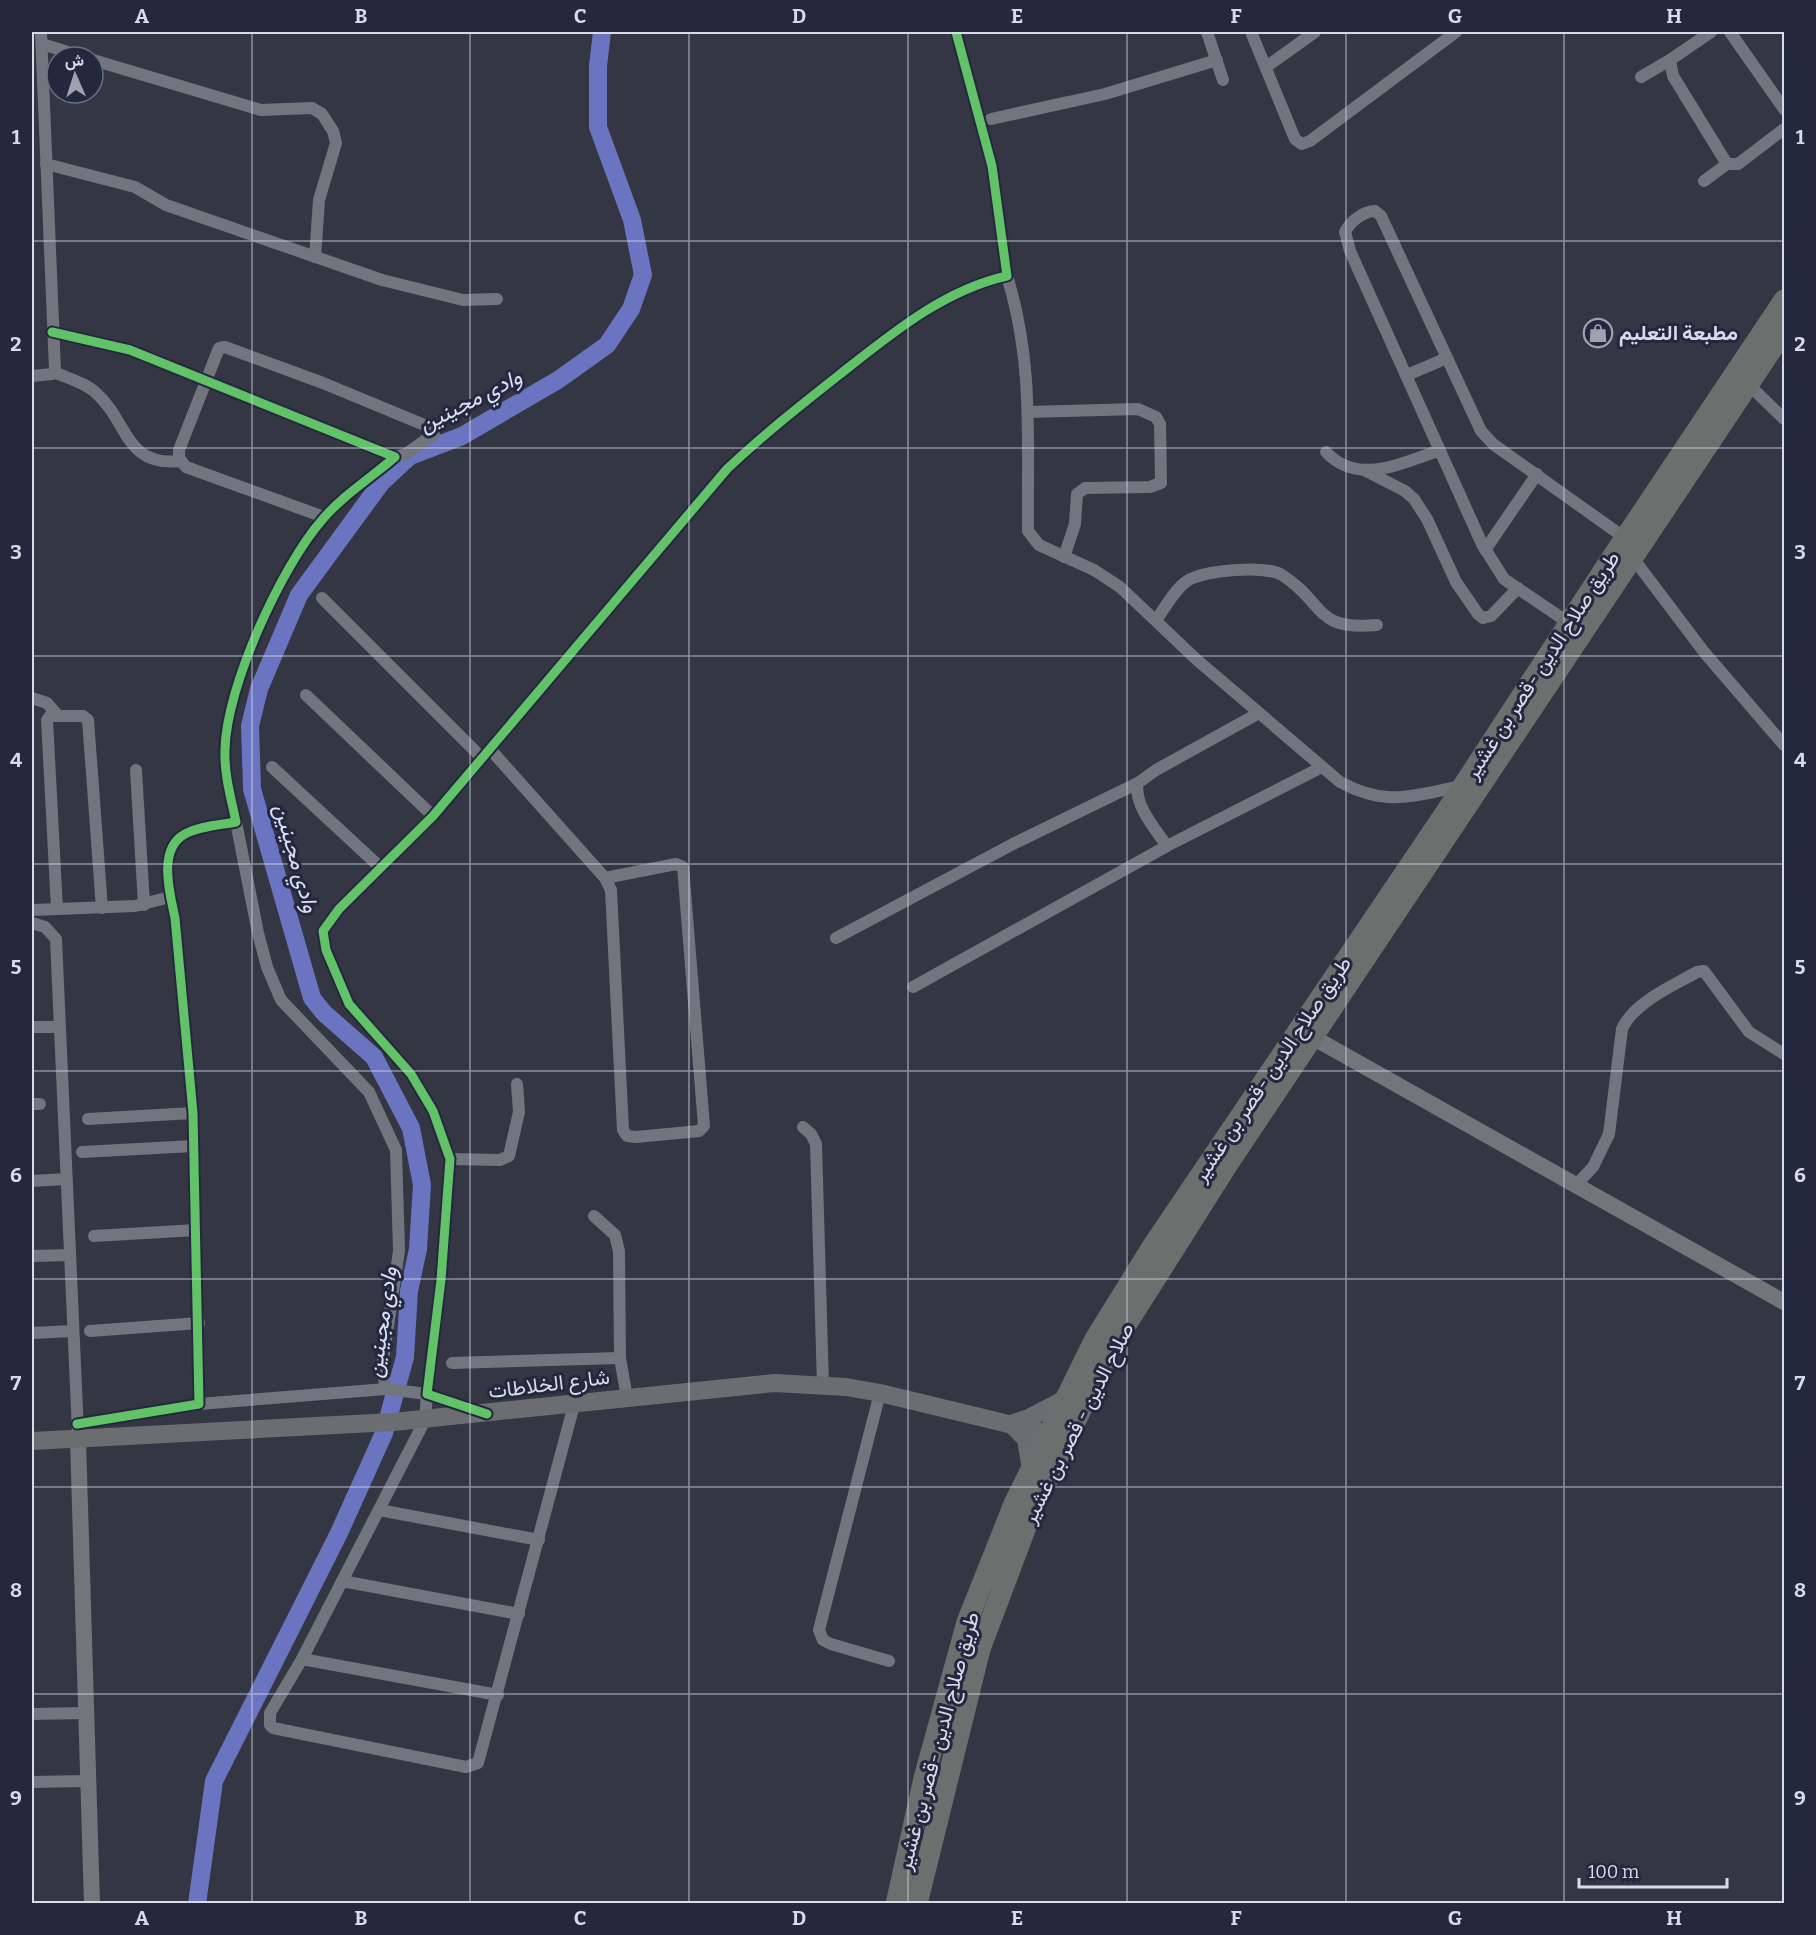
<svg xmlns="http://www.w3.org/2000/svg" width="1816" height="1935" font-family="Bitter,Vazirmatn,serif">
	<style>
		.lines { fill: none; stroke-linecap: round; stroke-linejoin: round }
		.river { stroke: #6a74c0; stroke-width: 18 }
		.street { stroke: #72747e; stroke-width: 12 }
		.secondary { stroke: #72757a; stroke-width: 16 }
		.primary { stroke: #6b6d71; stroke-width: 18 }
		.highway { stroke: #6b6f6d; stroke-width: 21 }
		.cycleway-casing { stroke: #24283e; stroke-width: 13 }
		.cycleway { stroke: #61c268; stroke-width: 9 }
		.grid { fill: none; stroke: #d7dbea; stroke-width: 1.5; stroke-opacity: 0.55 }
		.labels { text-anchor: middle; stroke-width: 6; stroke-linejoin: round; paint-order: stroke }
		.poi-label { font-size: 21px; font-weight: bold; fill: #d7dbea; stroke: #24283e; text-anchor: start }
		.street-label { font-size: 21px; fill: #d7dbea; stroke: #24283e }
		.water-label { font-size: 22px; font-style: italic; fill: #dbe0f6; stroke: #24283e }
		.neatline { fill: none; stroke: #d7dbea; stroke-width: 2 }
		.grid-label { font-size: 20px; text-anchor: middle; font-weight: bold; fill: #d7dbea }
	</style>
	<rect width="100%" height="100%" fill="#343643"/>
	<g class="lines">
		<path class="river" d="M197 1904 214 1781 339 1533 384 1433 405 1357 409 1291 418 1249 422 1185 411 1128 374 1057 324 1013 312 998 252 789 250 726 259 689 299 595 381 483 410 456 462 436 558 380 607 345 631 309 643 275 632 220 598 127V66L602 32"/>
		<g class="street">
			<path d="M1207 32 1223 80"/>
			<path d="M1251 32 1295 139 1302 144 1310 141 1456 32"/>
			<path d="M1711 32 1670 60 1673 76 1727 164"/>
			<path d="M1730 32 1784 109"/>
			<path d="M42 44 84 57"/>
			<path d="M93 60 261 110 312 108 322 114 333 131 336 143 319 200 315 257"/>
			<path d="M1266 67 1315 32"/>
			<path d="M1641 77 1670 60"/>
			<path d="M991 119 1105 94 1217 60"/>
			<path d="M46 164 135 187 166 205 382 280 463 300 497 299"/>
			<path d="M1704 181 1727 164H1738L1784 129"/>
			<path d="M1007 276C1034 363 1027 441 1028 531L1039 545 1094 570 1120 587 1197 660 1340 782C1388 808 1413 795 1463 786"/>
			<path d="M52 332 130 350 395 457C372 477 342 496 322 520 281 567 226 687 225 750 224 774 231 798 236 822 220 825 200 826 185 834 157 849 170 894 175 918L193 1113 199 1404 77 1424"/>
			<path d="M54 372C67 378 86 383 96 393 129 422 124 467 181 461"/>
			<path d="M1407 375 1447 358"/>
			<path d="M32 376 52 374 55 370 41 32"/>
			<path d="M1749 385 1784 419"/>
			<path d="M1028 412 1138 409 1156 417 1160 424 1161 483 1150 487 1085 488 1077 494 1075 524 1064 557"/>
			<path d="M1326 452C1358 486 1401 463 1438 451"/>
			<path d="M1364 470 1405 491 1414 499 1427 519 1456 582 1478 614 1483 618 1491 616 1518 588"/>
			<path d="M324 517 186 467 179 458V450L219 348 225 347 323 383 434 429V434L406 454 395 457"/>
			<path d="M1485 550 1537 474"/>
			<path d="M1633 558 1704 652 1784 745"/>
			<path d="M322 598 482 758"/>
			<path d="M1156 620C1165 608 1175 589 1187 581 1203 570 1266 565 1282 575 1326 603 1313 631 1377 625"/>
			<path d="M1569 623 1504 579 1482 544 1350 251 1345 232C1350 222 1363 211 1375 211L1381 216 1481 431 1493 444 1625 538"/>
			<path d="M306 695 433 816"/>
			<path d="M32 698 47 703 58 716"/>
			<path d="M490 749 605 878 611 890 623 1130 627 1136 636 1137 699 1131 704 1126 683 867 676 864 605 878"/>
			<path d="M272 767 381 868"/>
			<path d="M136 770 144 905"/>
			<path d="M236 822 258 933 267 967 281 1000 369 1092 396 1150 399 1251 382 1367 386 1389 427 1394 425 1420 302 1659 270 1713V1725L273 1728 466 1767 478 1763 574 1405"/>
			<path d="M1167 846C1156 830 1133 804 1138 783L1156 770 1259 713"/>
			<path d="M57 909 47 720 50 716H83L88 720 102 908"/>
			<path d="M32 910 135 906 170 897"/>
			<path d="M32 923 45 927 56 939 78 1432"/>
			<path d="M836 938 1013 844 1138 783"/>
			<path d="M913 987 1167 846 1322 767"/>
			<path d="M32 1027H59"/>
			<path d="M32 1104H40"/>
			<path d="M88 1119 193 1113"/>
			<path d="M803 1127 811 1134 816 1144 823 1386"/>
			<path d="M82 1152 194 1146"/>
			<path d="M450 1159 500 1160 509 1156 519 1112 517 1084"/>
			<path d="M32 1181 66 1179"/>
			<path d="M1576 1185 1593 1167 1609 1134 1622 1029C1634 1002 1673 986 1697 972L1704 971 1749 1032 1784 1054"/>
			<path d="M594 1216 615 1235 619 1251 620 1358 627 1398"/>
			<path d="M94 1236 196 1230"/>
			<path d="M32 1256 70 1255"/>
			<path d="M90 1331 199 1323"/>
			<path d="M32 1333 73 1331"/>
			<path d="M452 1363 620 1358"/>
			<path d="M880 1393 819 1630 823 1640 831 1644 889 1661"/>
			<path d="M199 1404 386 1389"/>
			<path d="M478 1411 427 1394 441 1280 450 1159 433 1111 411 1074 349 1004 326 950 323 931 339 909 433 816 727 469C763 435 801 405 839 375 890 335 943 290 1007 276L992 166 956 32"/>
			<path d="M379 1510 539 1540"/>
			<path d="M342 1581 519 1614"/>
			<path d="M302 1659 498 1695"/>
			<path d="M32 1714 86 1713"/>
			<path d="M32 1782 88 1781"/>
		</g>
		<g class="secondary">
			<path d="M1314 1038 1784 1302"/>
			<path d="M78 1440 92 1904"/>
		</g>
		<g class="primary">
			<path d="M1011 1424 1029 1418 1067 1398"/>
			<path d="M1011 1424 1026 1439 1031 1469"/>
			<path d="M32 1441 393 1422 775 1383 846 1387 880 1393 1062 1437"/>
		</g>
		<g class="highway">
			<path d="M896 1904 924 1778 967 1622 1014 1504 1095 1339 1152 1247 1446 812 1611 559 1784 300"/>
			<path d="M917 1904 980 1649 1032 1511 1109 1352 1228 1164 1784 331"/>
		</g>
		<g class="cycleway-casing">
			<g id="cycleway">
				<path d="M52 332 130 350 395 457C372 477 342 496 322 520 281 567 226 687 225 750 224 774 231 798 236 822 220 825 200 826 185 834 157 849 170 894 175 918L193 1113 199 1404 77 1424"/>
				<path d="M487 1414 427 1394 441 1280 450 1159 433 1111 411 1074 349 1004 326 950 323 931 339 909 433 816 727 469C763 435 801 405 839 375 890 335 943 290 1007 276L992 166 956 32"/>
			</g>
		</g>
		<use href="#cycleway" class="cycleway"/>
	</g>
	<path class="grid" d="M252 32V1904M470 32V1904M689 32V1904M908 32V1904M1127 32V1904M1346 32V1904M1564 32V1904M32 241H1784M32 448H1784M32 656H1784M32 864H1784M32 1071H1784M32 1279H1784M32 1487H1784M32 1694H1784"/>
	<defs>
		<g id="shop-ring" transform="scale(1.5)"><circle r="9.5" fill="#24283e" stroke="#9ea1b0" stroke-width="1.5"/><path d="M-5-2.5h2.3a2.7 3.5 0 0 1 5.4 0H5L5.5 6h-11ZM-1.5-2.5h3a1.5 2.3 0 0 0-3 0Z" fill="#9ea1b0"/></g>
	</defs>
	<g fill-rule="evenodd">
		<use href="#shop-ring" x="1598" y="333"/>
	</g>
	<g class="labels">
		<g class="poi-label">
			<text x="1619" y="340">مطبعة التعليم</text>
		</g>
		<g class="street-label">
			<text transform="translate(1542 665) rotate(-57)" y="7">طريق صلاح الدين -قصر بن غشير</text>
			<text transform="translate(1272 1069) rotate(-56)" y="7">طريق صلاح الدين -قصر بن غشير</text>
			<text transform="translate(549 1384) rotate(-7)" y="7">شارع الخلاطات</text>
			<text transform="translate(1078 1423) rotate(-63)" y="7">صلاح الدين - قصر بن غشير</text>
			<text transform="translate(938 1741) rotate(-75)" y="7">طريق صلاح الدين -قصر بن غشير</text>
		</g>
		<g class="water-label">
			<text transform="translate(470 400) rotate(-27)" y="8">وادي مجينين</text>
			<text transform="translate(297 858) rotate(74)" y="8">وادي مجينين</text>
			<text transform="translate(381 1322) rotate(-82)" y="8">وادي مجينين</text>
		</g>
	</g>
	<rect width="1816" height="1935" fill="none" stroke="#24283e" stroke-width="66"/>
	<g transform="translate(75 75) rotate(357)"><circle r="28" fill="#24283e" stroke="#6c7083" stroke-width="1.5"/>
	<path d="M0-4.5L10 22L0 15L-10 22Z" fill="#9ea1b0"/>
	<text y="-9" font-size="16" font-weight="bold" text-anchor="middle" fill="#d7dbea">ش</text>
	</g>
	<path d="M1579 1878v9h148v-9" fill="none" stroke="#d7dbea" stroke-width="3"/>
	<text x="1588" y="1878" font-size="18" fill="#d7dbea" stroke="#24283e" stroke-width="4.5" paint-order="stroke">100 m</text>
	<rect x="33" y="33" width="1750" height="1869" class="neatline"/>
	<g class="grid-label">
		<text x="142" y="23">A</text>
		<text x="361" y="23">B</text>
		<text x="580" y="23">C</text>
		<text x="799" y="23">D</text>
		<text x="1017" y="23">E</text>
		<text x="1236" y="23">F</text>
		<text x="1455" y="23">G</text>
		<text x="1674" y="23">H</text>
		<text x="16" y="144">1</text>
		<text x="1800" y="144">1</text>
		<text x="16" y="351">2</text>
		<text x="1800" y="351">2</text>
		<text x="16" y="559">3</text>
		<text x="1800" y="559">3</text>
		<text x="16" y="767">4</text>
		<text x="1800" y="767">4</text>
		<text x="16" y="974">5</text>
		<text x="1800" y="974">5</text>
		<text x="16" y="1182">6</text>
		<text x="1800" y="1182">6</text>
		<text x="16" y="1390">7</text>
		<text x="1800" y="1390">7</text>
		<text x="16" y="1597">8</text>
		<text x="1800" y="1597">8</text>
		<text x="16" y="1805">9</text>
		<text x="1800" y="1805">9</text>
		<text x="142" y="1925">A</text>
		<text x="361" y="1925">B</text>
		<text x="580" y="1925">C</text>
		<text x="799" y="1925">D</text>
		<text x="1017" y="1925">E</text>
		<text x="1236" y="1925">F</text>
		<text x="1455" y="1925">G</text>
		<text x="1674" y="1925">H</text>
	</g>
</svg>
